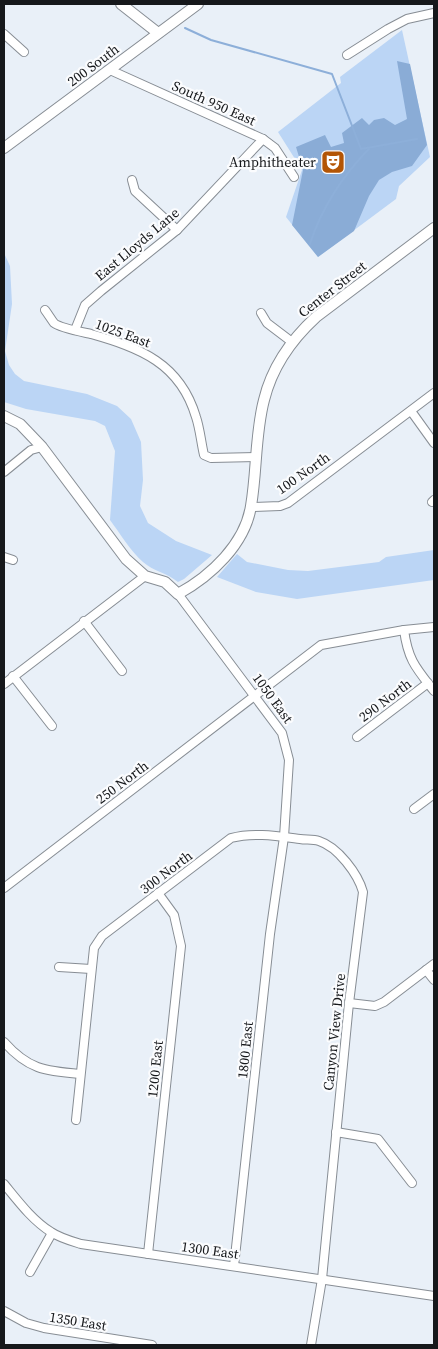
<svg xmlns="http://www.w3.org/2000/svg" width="438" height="1349" font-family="'Source Serif 4',serif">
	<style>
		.green { fill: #bbd5f5 }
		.forest { fill: #8aacd6 }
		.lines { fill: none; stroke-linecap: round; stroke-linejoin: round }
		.stream { stroke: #8dafd9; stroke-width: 2 }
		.street-casing { stroke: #878d94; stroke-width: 10 }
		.secondary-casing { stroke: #878d94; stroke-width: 12 }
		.street { stroke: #fff; stroke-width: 8 }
		.secondary { stroke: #fff; stroke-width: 10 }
		.labels { text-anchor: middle; stroke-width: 4.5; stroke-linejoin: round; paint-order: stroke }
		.street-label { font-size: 14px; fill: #16181b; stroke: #fbfcfe }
		.poi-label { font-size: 14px; fill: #16181b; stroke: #fbfcfe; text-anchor: end }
	</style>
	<rect width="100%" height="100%" fill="#e9f0f8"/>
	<g class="green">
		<path d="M402 30 430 157 399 186 396 199 318 257 286 217 302 170 278 132 341 83 340 77Z"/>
		<path d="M4 253 10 266 12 304 5 351 9 365 15 374 24 381 87 394 117 406 131 419 141 442 143 480 140 506 148 523 176 541 212 555 184 579 178 582C167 573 153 571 143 562 132 553 119 532 110 520L115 451 105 426 95 421 26 409 4 402Z"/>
		<path d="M434 550V580L297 599 256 592 217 577 237 554 247 562 288 570 308 571 379 562 386 557Z"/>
	</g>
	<path class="forest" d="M397 61 410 64 427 145 412 166 392 172 379 180 369 196 354 231 318 257 292 225 303 170 296 147 325 135 331 147 344 143 342 133 362 118 369 125 374 120 384 118 395 125 407 119Z"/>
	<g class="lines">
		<g class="stream">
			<path d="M185 28 211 40 332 74 361 149 417 139"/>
			<path d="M310 244C321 209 343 175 369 149"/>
		</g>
		<g class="street-casing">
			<g id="street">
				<path d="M4 34 24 52"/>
				<path d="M347 55 388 29 407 19 434 13"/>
				<path d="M110 70 263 139 275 148 294 177"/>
				<path d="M132 180 135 191 177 230"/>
				<path d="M45 310C48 314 51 319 54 323 60 328 82 332 91 334 140 348 180 363 196 417 200 429 201 442 204 455L211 458 256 457"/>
				<path d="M261 313 267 323 292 342"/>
				<path d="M75 330 85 305 101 291 177 230 263 139"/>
				<path d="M411 411 434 443"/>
				<path d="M4 472 31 450 42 447"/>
				<path d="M432 502 434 500"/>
				<path d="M251 507 280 506 288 503 434 393"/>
				<path d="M4 557 13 560"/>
				<path d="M178 594 282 733 289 760 284 837 270 934 234 1266"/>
				<path d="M84 621 122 671"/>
				<path d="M404 630C408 660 416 668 434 691"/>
				<path d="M13 676 52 726"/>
				<path d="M4 684 145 576"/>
				<path d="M357 737 428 683"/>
				<path d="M414 809 434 794"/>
				<path d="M4 888 321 645 404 630 434 627"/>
				<path d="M59 967 91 969"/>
				<path d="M426 970 434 980"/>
				<path d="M349 1003 375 1006 384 1002 434 964"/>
				<path d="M4 1042C28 1069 44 1071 80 1074"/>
				<path d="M76 1120 94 948 102 936 231 838C253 832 277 836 300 839 306 840 313 839 319 841 338 847 358 874 363 892L349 1003 322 1279 311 1345"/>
				<path d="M336 1132 378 1139 412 1183"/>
				<path d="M4 1184C18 1201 32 1220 51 1232 60 1238 71 1241 81 1244L434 1296"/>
				<path d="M148 1254 181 946 174 915 158 893"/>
				<path d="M30 1272 52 1233"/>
				<path d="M4 1311 26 1323 44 1328 152 1345"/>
			</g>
		</g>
		<g class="secondary-casing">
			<g id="secondary">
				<path d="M121 4 158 33"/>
				<path d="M4 148 198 4"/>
				<path d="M4 416 20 424 42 447 126 559 145 576 165 582 178 594C211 576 245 544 251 506 257 471 255 434 264 400 272 367 291 340 316 317L434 228"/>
			</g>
		</g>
		<use href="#street" class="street"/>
		<use href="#secondary" class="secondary"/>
	</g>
	<defs>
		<g id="theatre-square" transform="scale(1.25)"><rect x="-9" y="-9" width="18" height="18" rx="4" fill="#b35505" stroke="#fbfcfe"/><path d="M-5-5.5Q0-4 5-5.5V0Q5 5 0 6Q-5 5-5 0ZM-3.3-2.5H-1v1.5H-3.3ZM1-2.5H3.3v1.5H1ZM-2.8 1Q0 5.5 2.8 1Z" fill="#fff"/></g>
	</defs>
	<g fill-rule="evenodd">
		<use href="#theatre-square" x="333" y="162"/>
	</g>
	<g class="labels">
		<g class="street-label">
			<text transform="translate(93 65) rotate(-37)" y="5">200 South</text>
			<text transform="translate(214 103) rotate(24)" y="5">South 950 East</text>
			<text transform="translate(137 244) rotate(-40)" y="5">East Lloyds Lane</text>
			<text transform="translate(332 289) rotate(-38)" y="5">Center Street</text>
			<text transform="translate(123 333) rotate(20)" y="5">1025 East</text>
			<text transform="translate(303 473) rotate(-35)" y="5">100 North</text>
			<text transform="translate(273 698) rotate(54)" y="5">1050 East</text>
			<text transform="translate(385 700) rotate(-37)" y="5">290 North</text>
			<text transform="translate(122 782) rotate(-37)" y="5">250 North</text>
			<text transform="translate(166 872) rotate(-37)" y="5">300 North</text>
			<text transform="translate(334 1032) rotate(-84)" y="5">Canyon View Drive</text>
			<text transform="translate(245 1050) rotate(-84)" y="5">1800 East</text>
			<text transform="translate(155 1069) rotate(-84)" y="5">1200 East</text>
			<text transform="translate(210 1250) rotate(8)" y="5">1300 East</text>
			<text transform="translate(78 1321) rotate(9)" y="5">1350 East</text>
		</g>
		<g class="poi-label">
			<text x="316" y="167">Amphitheater</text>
		</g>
	</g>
	<rect width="438" height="1349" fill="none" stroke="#16181b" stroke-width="10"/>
</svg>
